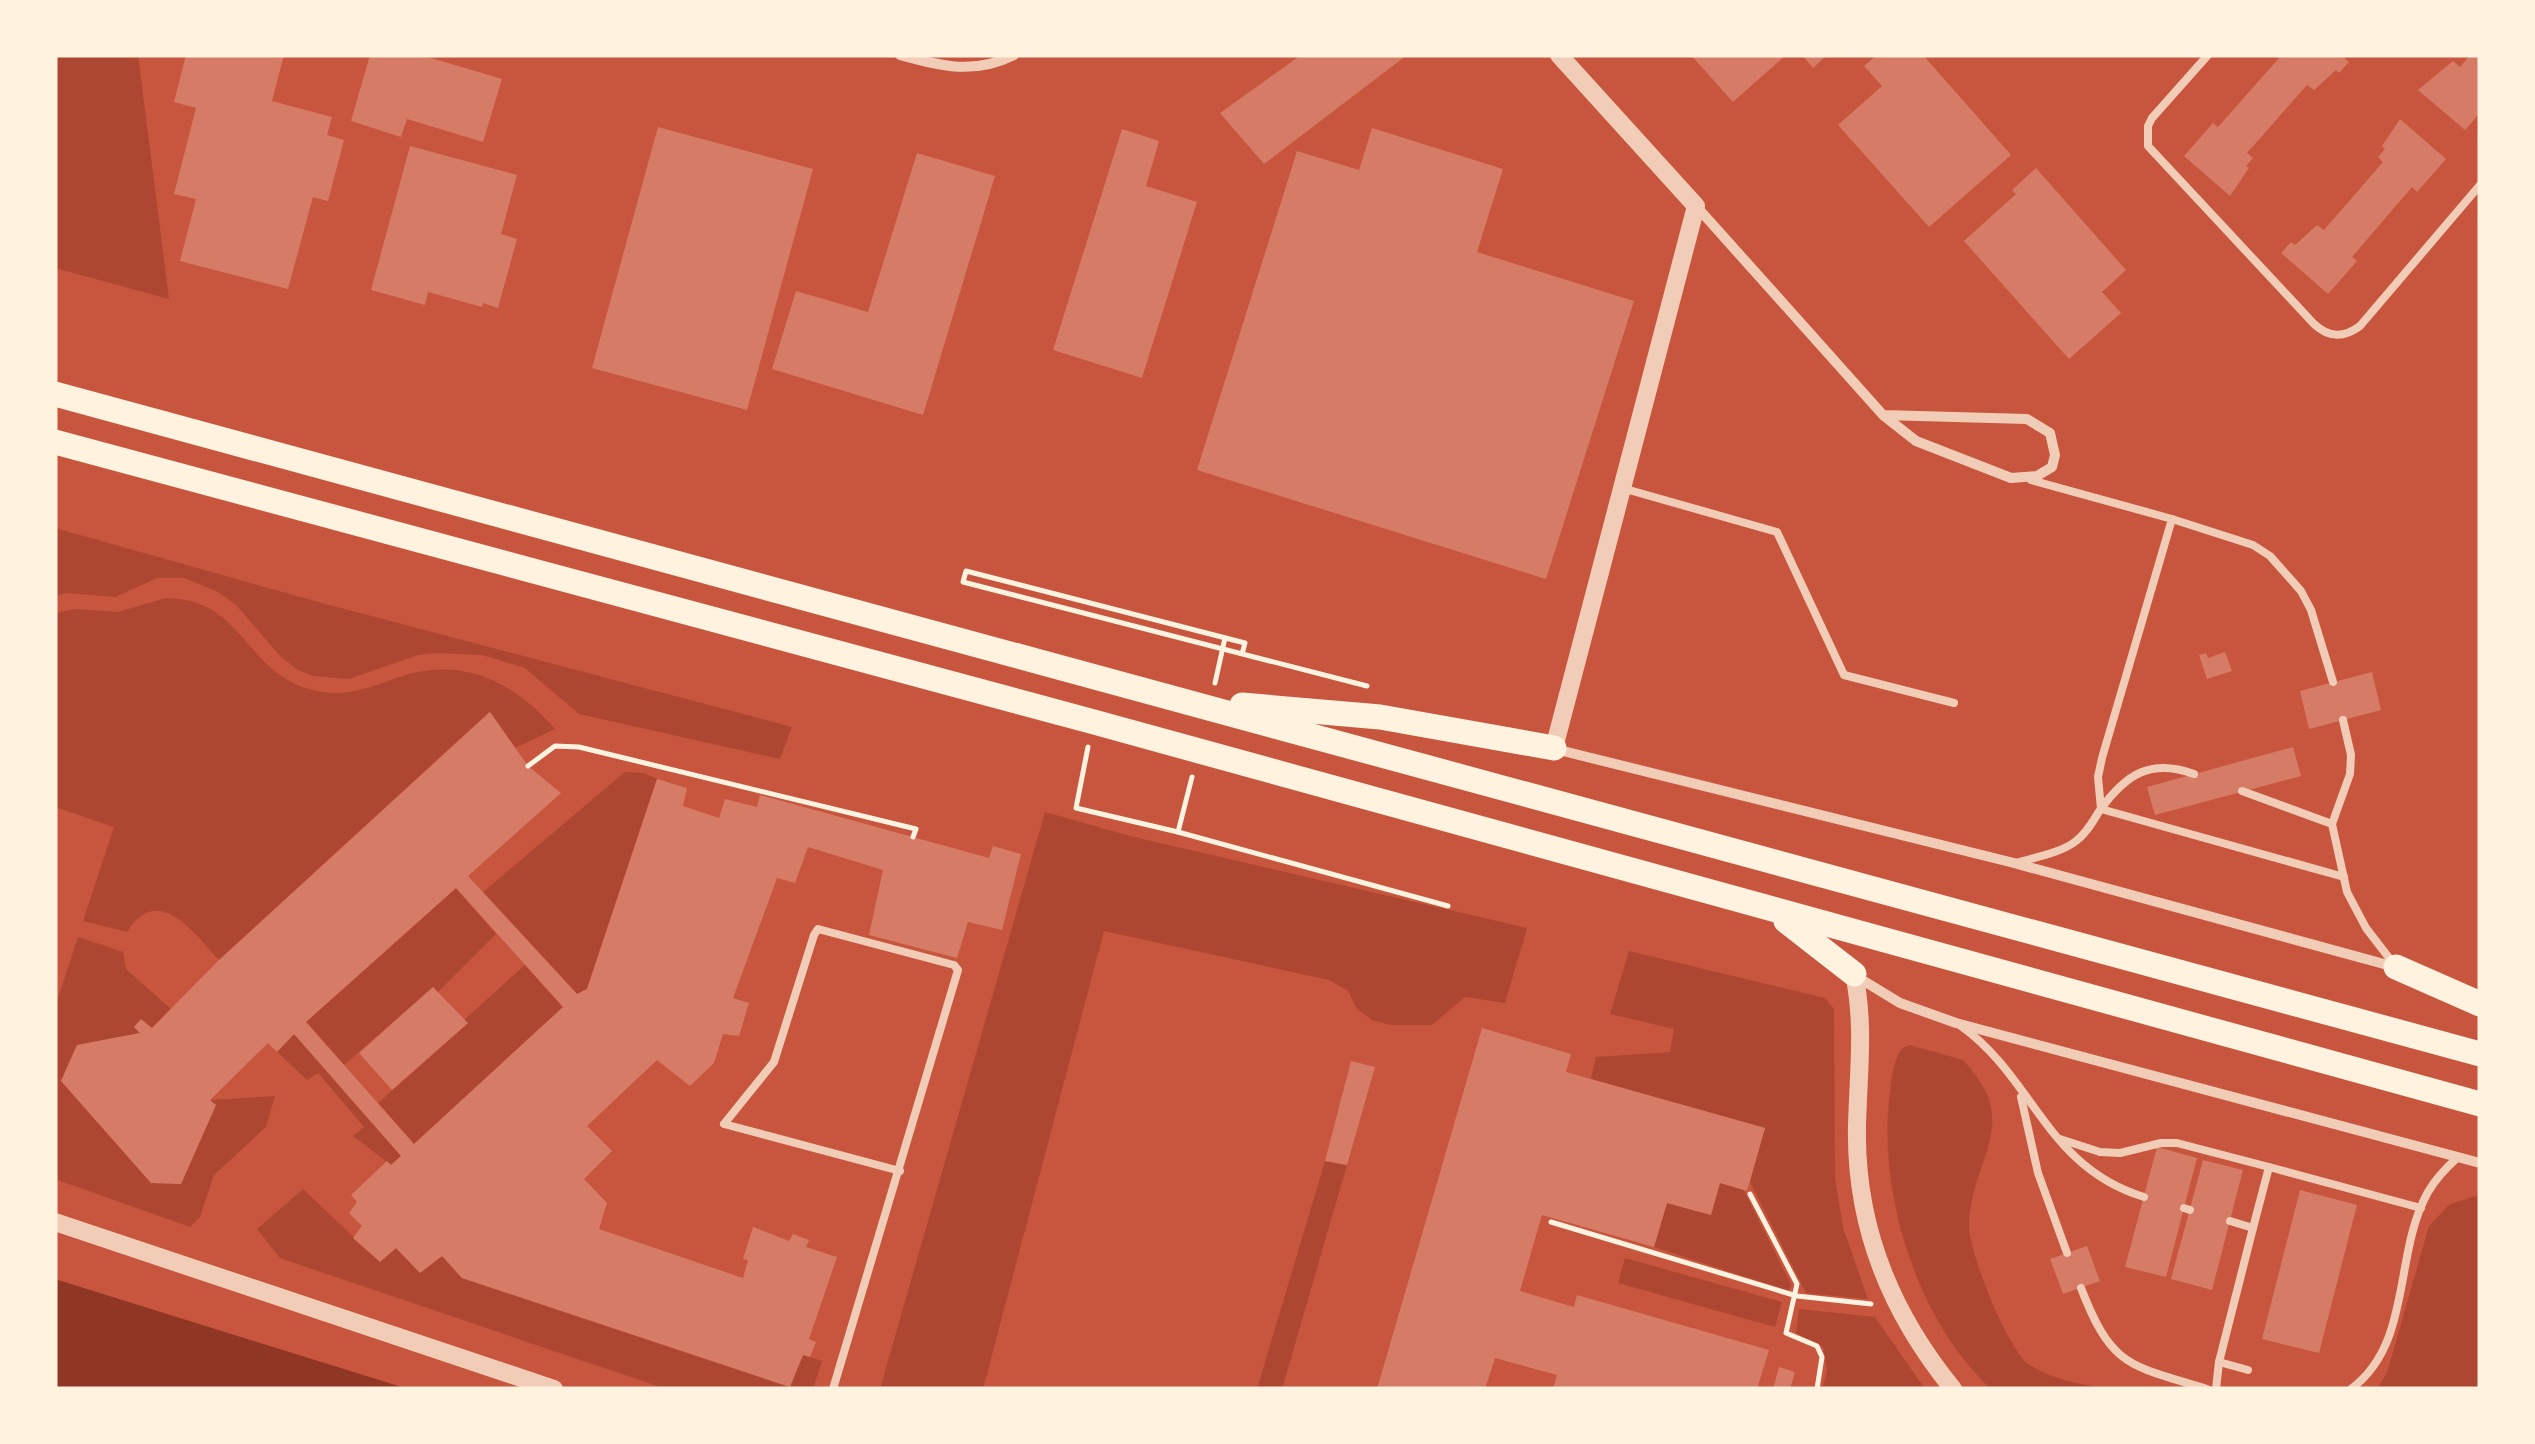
<svg xmlns="http://www.w3.org/2000/svg" width="2535" height="1444" font-family="Commissioner,sans-serif">
	<style>
		.green { fill: #ae4732 }
		.water { fill: #8f3625 }
		.building { fill: #d67c66; fill-rule: evenodd }
		.lines { fill: none; stroke-linecap: round; stroke-linejoin: round }
		.path { stroke: #fff3e0; stroke-width: 5 }
		.service { stroke: #f1ccb7; stroke-width: 8 }
		.minor { stroke: #f1ccb7; stroke-width: 10 }
		.tertiary { stroke: #f1ccb7; stroke-width: 18 }
		.primary { stroke: #fff3e0; stroke-width: 25 }
	</style>
	<rect width="100%" height="100%" fill="#c8553d"/>
	<g class="green">
		<path d="M55 55H138L169 299 55 268Z"/>
		<path d="M55 528 322 603 792 727 780 759 579 714 525 668 482 655 438 653 418 655 349 679 313 676 298 670 281 657 236 605 218 592 184 578H157L115 597 66 593 55 596Z"/>
		<path d="M166 598C244 599 244 671 309 689 339 698 363 690 391 680 457 654 510 678 555 729L513 749 489 712 219 960C195 934 158 881 127 932L83 921 114 827 55 807V613L75 609 118 612Z"/>
		<path d="M625 772 644 773 657 779 587 989 577 994 483 892Z"/>
		<path d="M1045 812 1130 836 1527 928 1505 1003 1465 997 1432 1025H1390L1372 1020 1357 1009 1348 991 1329 980 1104 931 983 1389H880Z"/>
		<path d="M456 888 496 934 438 992 433 987 344 1065 306 1022Z"/>
		<path d="M78 937 123 952 126 969 171 1009 152 1028 135 1026 140 1033 77 1045 61 1081 151 1183 181 1184 216 1105 210 1100 275 1096 266 1127 214 1175 200 1217 190 1227 55 1179V1007Z"/>
		<path d="M1629 951 1825 998 1834 1009 1835 1177 1843 1228 1868 1299 1806 1293 1750 1182 1765 1128 1591 1079 1596 1057 1670 1052 1674 1029 1610 1014Z"/>
		<path d="M525 965 563 1007 414 1144 378 1103 468 1023 464 1020Z"/>
		<path d="M294 1034 401 1156 391 1165 353 1136 364 1127 318 1073 307 1080 277 1052Z"/>
		<path d="M1910 1045 1963 1060C2023 1124 1973 1153 1969 1223 1967 1249 2007 1347 2027 1363 2048 1379 2082 1384 2107 1389H1991C1918 1321 1879 1198 1889 1100 1892 1081 1891 1064 1902 1048Z"/>
		<path d="M1325 1161 1347 1165 1282 1389H1257Z"/>
		<path d="M1720 1183 1743 1189 1791 1284 1789 1291 1654 1247 1667 1203 1710 1215Z"/>
		<path d="M303 1189 380 1262 396 1248 420 1273 442 1256 462 1278 789 1387 803 1355 822 1361 813 1389H666L280 1258 257 1229Z"/>
		<path d="M2480 1195V1389H2377L2387 1373 2429 1226 2450 1204Z"/>
		<path d="M1625 1258 1782 1302 1775 1327 1618 1283Z"/>
		<path d="M1799 1309 1875 1317 1925 1389H1822L1827 1371 1823 1347 1796 1333Z"/>
	</g>
	<path class="water" d="M55 1279 408 1389H55Z"/>
	<g class="building">
		<path d="M186 55H284L272 101 332 117 327 135 344 140 328 201 313 197 288 289 180 261 196 199 174 194 196 108 174 102Z"/>
		<path d="M370 55H421L502 79 483 142 407 119 401 137 351 121Z"/>
		<path d="M1301 55H1407L1264 164 1220 113Z"/>
		<path d="M1691 55H1786L1733 102Z"/>
		<path d="M1802 55H1827L1813 68Z"/>
		<path d="M1877 55H1923L2011 155 1929 227 1838 125 1882 86 1864 66Z"/>
		<path d="M2275 55H2341L2349 62 2339 73 2336 70 2314 90 2307 85 2247 153 2253 158 2246 166 2249 168 2230 196 2184 156 2213 123 2218 127 2279 58Z"/>
		<path d="M2470 55H2480V113L2465 130 2418 90 2453 61 2460 67Z"/>
		<path d="M2400 119 2446 159 2417 192 2412 187 2352 257 2357 261 2328 294 2281 253 2291 242 2295 245 2317 225 2324 230 2383 162 2378 157 2385 149 2382 146Z"/>
		<path d="M658 127 813 169 747 410 592 368Z"/>
		<path d="M1372 128 1503 169 1477 252 1634 301 1546 579 1197 470 1297 151 1359 170Z"/>
		<path d="M1122 129 1159 141 1146 186 1197 202 1142 378 1053 350Z"/>
		<path d="M410 146 517 175 501 234 517 239 498 308 483 303 482 307 428 292 425 305 371 290Z"/>
		<path d="M917 153 995 176 923 415 772 369 796 291 868 312Z"/>
		<path d="M2036 168 2126 270 2102 292 2121 313 2069 359 1964 241 2016 194 2012 190Z"/>
		<path d="M2225 652 2232 671 2207 679 2199 655 2206 653 2208 658Z"/>
		<path d="M2372 672 2381 710 2309 729 2300 691Z"/>
		<path d="M490 712 528 766 561 793 468 876 577 994 587 989 657 779 687 788 683 806 719 818 725 799 757 807 760 795 989 858 993 846 1021 854 1002 930 968 922 957 958 869 935 883 870 808 847 795 883 777 878 733 998 749 1003 739 1036 723 1034 714 1063 690 1086 657 1060 587 1126 612 1151 584 1179 607 1203 599 1229 743 1278 748 1260 743 1259 753 1227 789 1241 793 1234 809 1240 806 1247 837 1257 809 1339 816 1342 810 1357 803 1355 790 1387 462 1278 442 1256 420 1273 396 1248 380 1262 353 1238 362 1226 349 1213 357 1202 351 1195 387 1161 391 1165 401 1156 294 1034 277 1052 268 1043 210 1100 216 1105 181 1184 151 1183 61 1081 77 1045 140 1033 134 1027 141 1019 152 1028 219 960ZM456 888 563 1007 414 1144 306 1022Z"/>
		<path d="M2293 747 2301 776 2155 815 2147 787Z"/>
		<path d="M433 987 468 1023 392 1090 359 1053Z"/>
		<path d="M1482 1028 1571 1054 1566 1072 1765 1128 1747 1191 1720 1183 1711 1215 1667 1203 1654 1247 1542 1215 1520 1291 1574 1307 1577 1295 1769 1350 1758 1386 1765 1389H1553L1557 1375 1495 1358 1485 1389H1377Z"/>
		<path d="M1351 1061 1375 1067 1347 1165 1325 1161Z"/>
		<path d="M2157 1147 2197 1158 2166 1277 2125 1267Z"/>
		<path d="M2203 1160 2243 1170 2212 1290 2171 1279Z"/>
		<path d="M2300 1190 2357 1205 2319 1353 2262 1339Z"/>
		<path d="M2087 1246 2100 1281 2063 1294 2050 1259Z"/>
		<path d="M1779 1367 1795 1372 1790 1389H1773Z"/>
	</g>
	<g class="lines">
		<g class="path">
			<path d="M1242 654 1245 643 966 571 963 582 1367 686"/>
			<path d="M1215 683 1225 638"/>
			<path d="M1088 747 1076 808 1178 832 1448 906"/>
			<path d="M528 766 555 746 579 747 916 829 913 837"/>
			<path d="M1178 832 1192 777"/>
			<path d="M1750 1194 1797 1284 1786 1333 1817 1346 1822 1357 1817 1389"/>
			<path d="M1551 1222 1797 1296 1871 1304"/>
		</g>
		<g class="service">
			<path d="M2208 55 2152 118 2148 126V146L2314 324C2329 338 2344 338 2360 326L2480 185"/>
			<path d="M2031 480 2172 519 2253 545 2270 556 2301 591 2311 610 2333 682"/>
			<path d="M1622 488 1777 532 1844 675 1954 703"/>
			<path d="M2343 720 2351 755 2350 774 2332 824 2347 892 2366 928 2393 963"/>
			<path d="M2242 791 2332 824"/>
			<path d="M2101 809 2098 777 2102 758 2172 519"/>
			<path d="M2101 809 2344 877"/>
			<path d="M2016 863C2035 857 2061 853 2076 841 2087 833 2093 821 2100 810 2126 774 2151 758 2194 774"/>
			<path d="M1961 1026C2034 1078 2046 1167 2144 1197"/>
			<path d="M2021 1097 2038 1173 2067 1253"/>
			<path d="M2060 1139 2100 1152 2120 1153 2161 1143H2177L2269 1167"/>
			<path d="M2184 1208 2190 1210"/>
			<path d="M2230 1221 2253 1228 2269 1167 2421 1208"/>
			<path d="M2081 1288C2112 1368 2129 1365 2207 1389"/>
			<path d="M2219 1362 2248 1370"/>
			<path d="M833 1389 958 970 954 965 818 929 814 935 774 1062 724 1124 900 1171"/>
			<path d="M2216 1389 2219 1362 2253 1228"/>
			<path d="M2351 1389C2413 1343 2393 1254 2428 1192 2436 1178 2447 1167 2458 1157"/>
		</g>
		<g class="minor">
			<path d="M900 55C941 66 974 75 1014 55"/>
			<path d="M1697 207 1883 415 1916 441 2011 478 2037 476 2052 467 2055 455 2050 433 2027 419 1883 415"/>
			<path d="M1555 749 2014 863 2395 967"/>
			<path d="M1854 975 1900 1003 1956 1023 2480 1163"/>
		</g>
		<g class="tertiary">
			<path d="M1554 748 1696 206 1559 55"/>
			<path d="M1854 974C1865 1025 1858 1076 1857 1127 1855 1227 1891 1313 1953 1389"/>
			<path d="M55 1222 554 1389"/>
		</g>
		<g class="primary">
			<path d="M55 394 2480 1054"/>
			<path d="M55 442 1094 722 2480 1104"/>
			<path d="M1242 705 1380 717 1554 748"/>
			<path d="M1786 921 1854 974"/>
			<path d="M2396 967 2480 1004"/>
		</g>
	</g>
	<rect width="2535" height="1444" fill="none" stroke="#fff3e0" stroke-width="115"/>
</svg>
